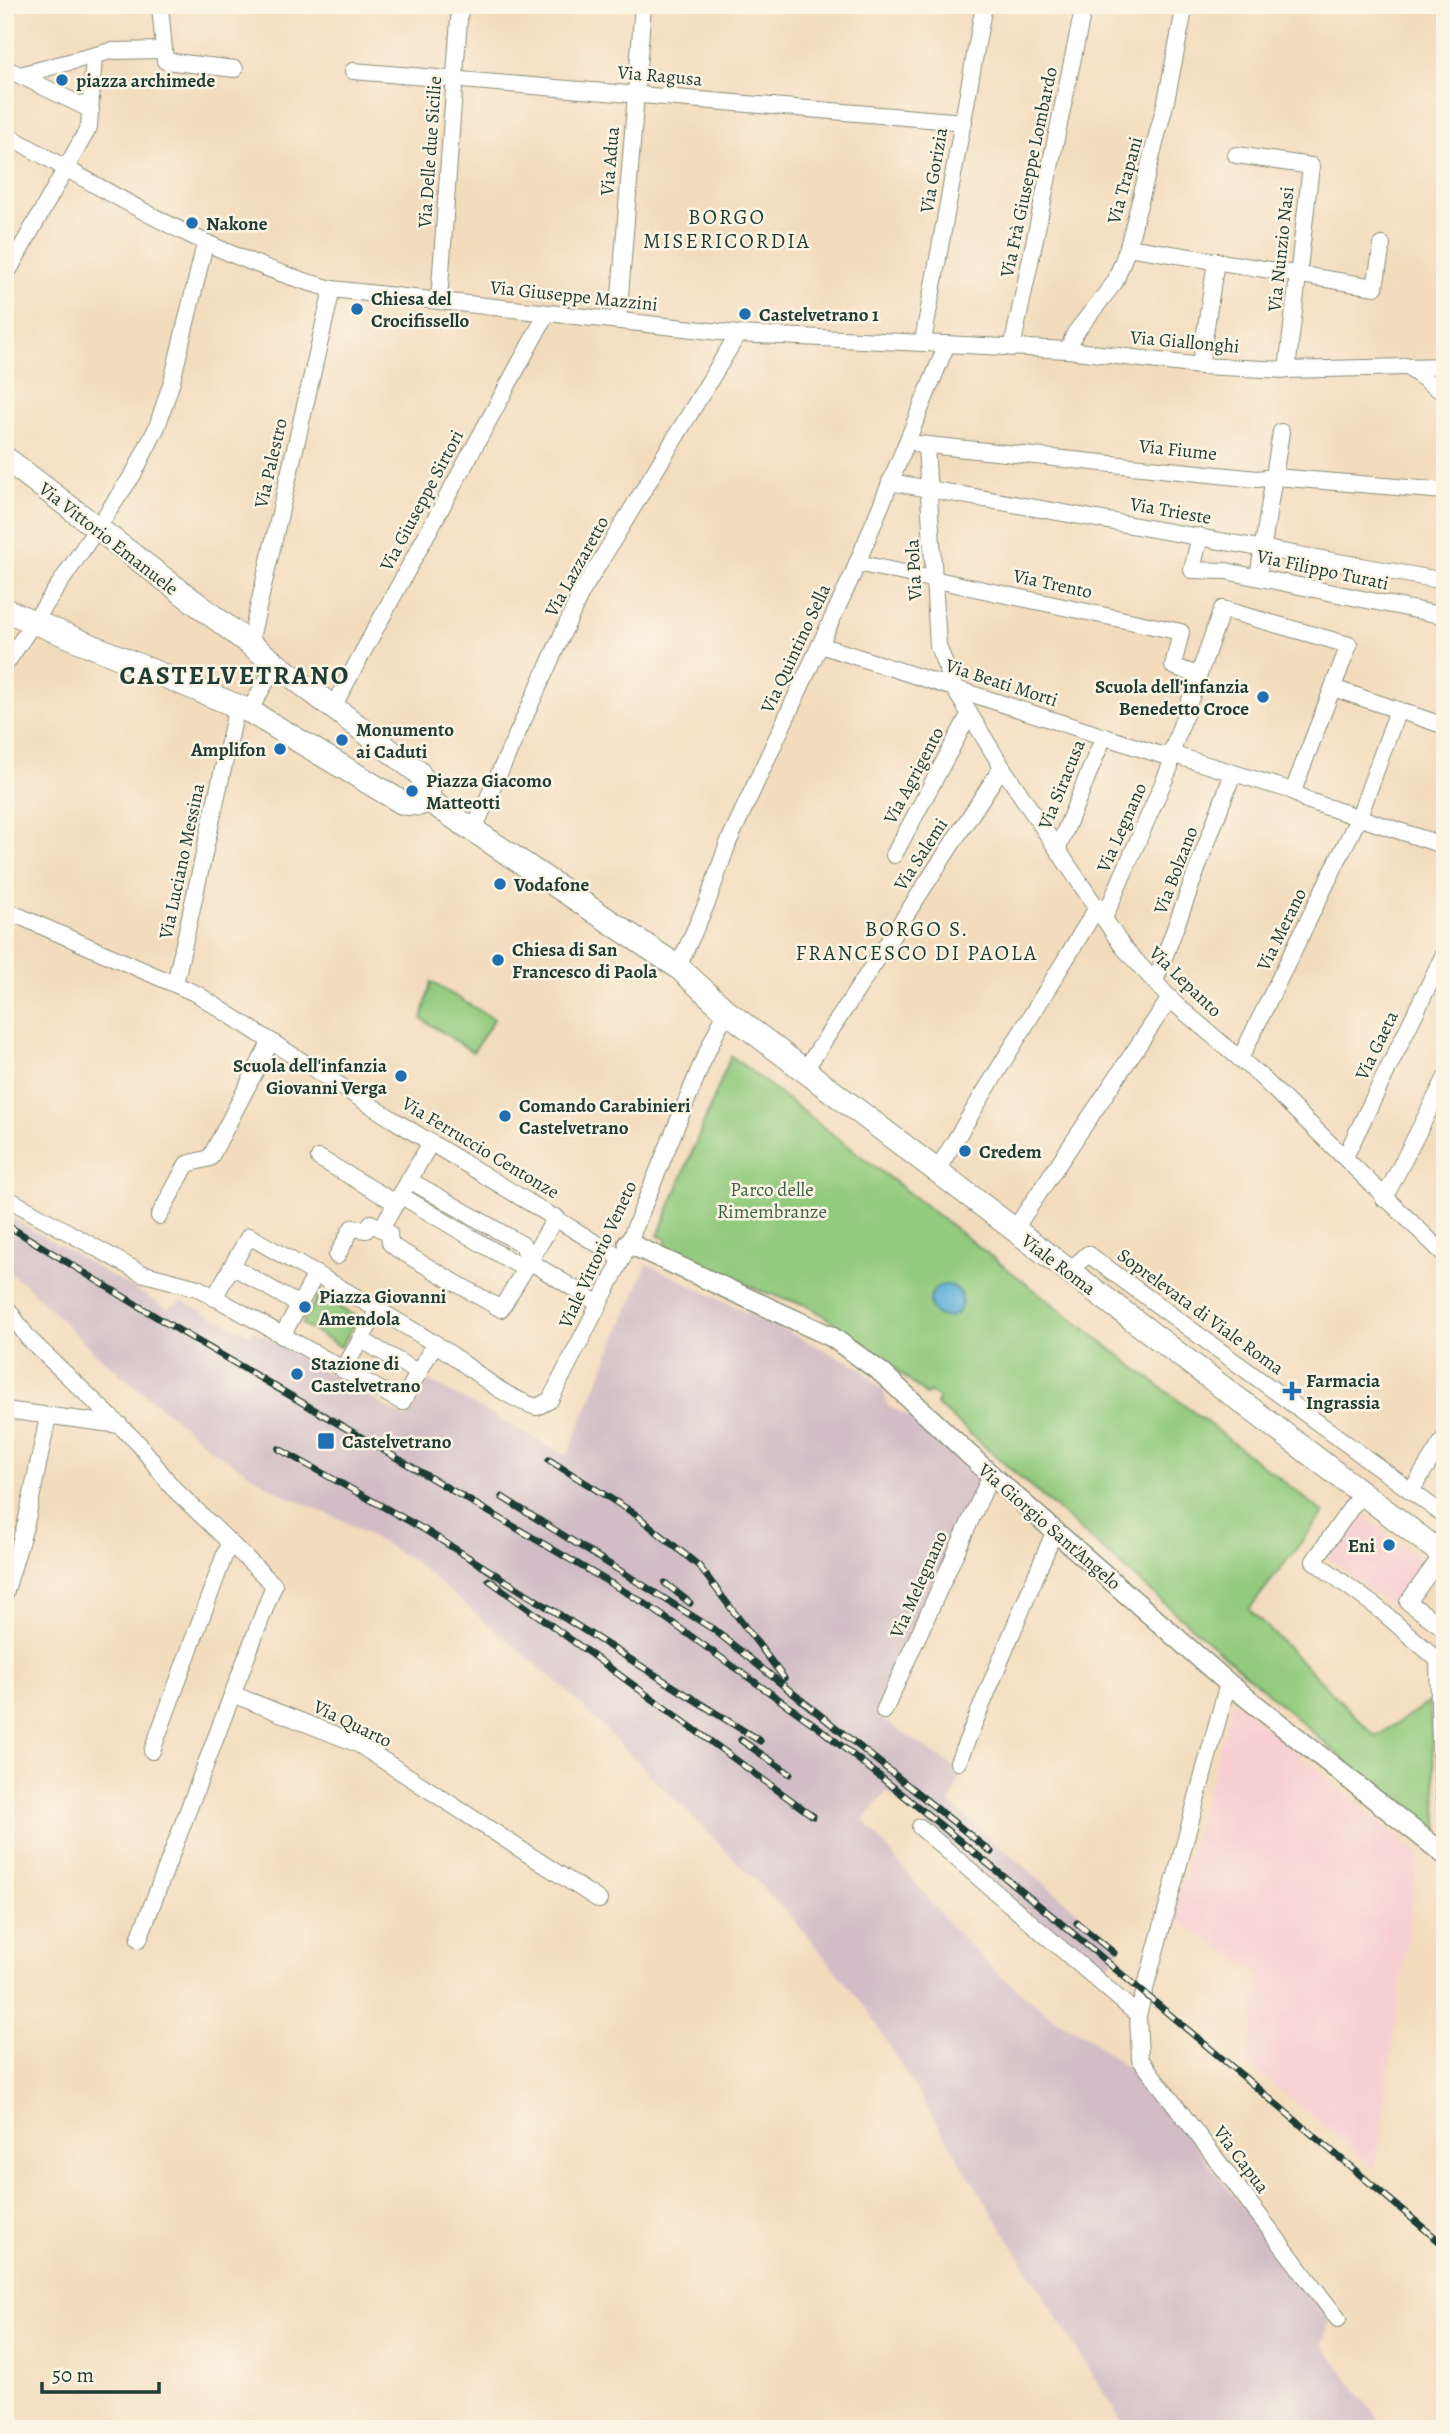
<svg xmlns="http://www.w3.org/2000/svg" width="1450" height="2434" font-family="Alegreya,serif">
	<style>
		.built { fill: #f7cfd2 }
		.industrial { fill: #d2bdc6 }
		.green { fill: #92ca7e; stroke: #588459; stroke-width: 2 }
		.water { fill: #5fb0da; stroke: #3f7687; stroke-width: 2 }
		.lines { fill: none; stroke-linecap: round; stroke-linejoin: round }
		.minor-casing { stroke: #898c78; stroke-width: 18 }
		.tertiary-casing { stroke: #898c78; stroke-width: 22 }
		.secondary-casing { stroke: #898c78; stroke-width: 25 }
		.minor { stroke: #fff; stroke-width: 16 }
		.tertiary { stroke: #fff; stroke-width: 19 }
		.secondary { stroke: #fff; stroke-width: 23 }
		.rail-casing { stroke: #1f3d34; stroke-width: 7 }
		.rail { stroke: #fcf5e5; stroke-width: 4.5; stroke-dasharray: 13; stroke-linecap: butt }
		.poi-dot { fill: #1f6fb2; stroke: #fcf5e5; stroke-width: 2.5 }
		.labels { text-anchor: middle; stroke-width: 5; stroke-linejoin: round; paint-order: stroke }
		.street-label { font-size: 19px; fill: #1f3d34; stroke: #fcf5e5 }
		.poi-label { font-size: 19px; font-weight: bold; fill: #1f3d34; stroke: #fcf5e5; text-anchor: start }
		.park-label { font-size: 19px; fill: #3c6046; stroke: #fcf5e5 }
		.neighbourhood-label { font-size: 21px; letter-spacing: 2px; fill: #1f3d34; stroke: #fcf5e5 }
		.district-label { font-size: 26px; font-weight: bold; letter-spacing: 2px; fill: #1f3d34; stroke: #fcf5e5 }
	</style>
	<rect width="100%" height="100%" fill="#fcf5e5"/>
	<filter id="ink" filterUnits="userSpaceOnUse"><feTurbulence type="fractalNoise" baseFrequency=".0143" numOctaves="2"/><feDisplacementMap in="SourceGraphic" scale="14" xChannelSelector="R" yChannelSelector="G"/><feConvolveMatrix kernelMatrix="1 2 1 2 8 2 1 2 1" color-interpolation-filters="sRGB"/></filter>
	<filter id="wash" filterUnits="userSpaceOnUse"><feTurbulence type="fractalNoise" baseFrequency=".00686" numOctaves="4" result="noise"/><feDisplacementMap in="SourceGraphic" scale="28" xChannelSelector="R" yChannelSelector="G"/><feGaussianBlur stdDeviation="1.57" result="paint"/><feColorMatrix in="noise" values="0 0 0 0 0 0 0 0 0 0 0 0 0 0 0 0 0 1.4 0 .05"/><feComposite in="paint" operator="in"/></filter>
	<g filter="url(#wash)">
		<rect width="100%" height="100%" fill="#f3dcbd"/>
		<g class="built">
			<path d="M1359 1512 1425 1563 1394 1608 1326 1557Z"/>
			<path d="M1233 1700 1419 1855 1375 2168 1247 2063 1260 1973 1172 1917Z"/>
		</g>
		<path class="industrial" d="M5 1214 168 1309 182 1301 251 1335 254 1330 406 1419 429 1381 567 1456 647 1264 860 1367 884 1391 888 1407 911 1417 933 1440 984 1482 885 1686 876 1715 962 1772 950 1804 1121 1948 1100 1973 887 1791 864 1820 955 1931 997 1973 1061 2023 1081 2032 1146 2083 1330 2320 1323 2344 1385 2429H1126L867 2010 792 1917 564 1688 412 1560 344 1521 286 1496 215 1452 95 1353 24 1283 5 1270Z"/>
		<g class="green">
			<path d="M431 982 494 1019 473 1052 422 1019Z"/>
			<path d="M731 1056 1324 1513 1249 1609 1376 1737 1429 1702 1439 1832 1428 1833 936 1404 939 1399 930 1392 926 1395 871 1348 809 1306 761 1291 665 1247 667 1239 658 1236Z"/>
			<path d="M319 1295 358 1318 341 1347 302 1324Z"/>
		</g>
		<circle class="water" cx="946" cy="1301" r="16"/>
	</g>
	<g filter="url(#ink)">
		<g class="lines">
			<g class="minor-casing">
				<g id="minor">
					<path d="M160 5 165 61 235 69"/>
					<path d="M5 68 91 110"/>
					<path d="M353 71 964 122"/>
					<path d="M20 75 111 51 162 50"/>
					<path d="M5 134C111 193 214 258 332 289L738 334 1068 350 1200 366 1287 370 1445 366"/>
					<path d="M1236 155 1311 166 1287 370"/>
					<path d="M1128 247 1375 287 1382 245"/>
					<path d="M5 277 89 127 94 56"/>
					<path d="M439 301 460 5"/>
					<path d="M618 321 643 5"/>
					<path d="M923 341 984 5"/>
					<path d="M1012 348 1084 5"/>
					<path d="M1068 350 1075 333 1115 282 1128 247 1166 101 1185 5"/>
					<path d="M1200 366 1216 261"/>
					<path d="M1406 366 1445 394"/>
					<path d="M918 444 1257 479 1275 477 1445 491"/>
					<path d="M926 445 938 646 955 690 1002 767 1123 947 1174 1003 1259 1075 1445 1255"/>
					<path d="M890 482 1445 581"/>
					<path d="M1200 536 1192 570 1226 571 1445 616"/>
					<path d="M857 563 1181 632 1173 666 1197 675"/>
					<path d="M1258 577 1281 432"/>
					<path d="M820 645 1161 755 1171 754 1293 791 1306 800 1445 846"/>
					<path d="M249 647 332 289"/>
					<path d="M5 665 134 473 157 427 172 381 205 244"/>
					<path d="M1333 688 1445 726"/>
					<path d="M333 707 547 313"/>
					<path d="M249 711 275 666"/>
					<path d="M473 831 581 593 738 334"/>
					<path d="M1058 848 1104 736"/>
					<path d="M894 855 969 715"/>
					<path d="M5 910 197 994 392 1119 622 1259"/>
					<path d="M1105 916 1170 767 1171 754 1222 609 1349 645 1293 791"/>
					<path d="M678 967 707 903 728 843 852 576 947 344"/>
					<path d="M1155 982 1233 773"/>
					<path d="M175 984 237 706"/>
					<path d="M1240 1059 1359 817 1398 710"/>
					<path d="M805 1070 1002 767"/>
					<path d="M1345 1157 1445 952"/>
					<path d="M319 1158 396 1203"/>
					<path d="M937 1170 1098 906"/>
					<path d="M409 1180 523 1245 529 1261"/>
					<path d="M400 1195 516 1264 529 1261 599 1304"/>
					<path d="M5 1197 141 1273 198 1288 402 1402 435 1343"/>
					<path d="M1384 1199 1445 1079"/>
					<path d="M159 1216 187 1164 210 1158 271 1041"/>
					<path d="M381 1229 431 1142"/>
					<path d="M1014 1230 1170 998"/>
					<path d="M337 1256 352 1228 366 1230 371 1223 389 1233 390 1243 397 1249 501 1309 556 1217"/>
					<path d="M232 1266 299 1305"/>
					<path d="M1069 1271 1088 1254 1445 1516"/>
					<path d="M214 1298 249 1236C310 1271 372 1305 432 1342 468 1363 496 1395 537 1407L550 1400 622 1259 702 1063 726 1011"/>
					<path d="M5 1305 28 1338 139 1444 172 1487 274 1585 139 1939"/>
					<path d="M282 1336 316 1274"/>
					<path d="M360 1339 419 1373"/>
					<path d="M343 1370 378 1310"/>
					<path d="M5 1410 120 1425"/>
					<path d="M1411 1491 1445 1437"/>
					<path d="M1362 1492 1314 1561 1379 1609 1438 1660 1440 1748 1445 1797"/>
					<path d="M1443 1554 1408 1602 1445 1629"/>
					<path d="M5 1594 26 1523 48 1417"/>
					<path d="M1228 1683 1138 2015 1140 2059 1338 2319"/>
					<path d="M232 1694 358 1744 599 1900"/>
					<path d="M884 1711 991 1475"/>
					<path d="M152 1751 229 1543"/>
					<path d="M958 1762 1055 1530"/>
					<path d="M920 1827 1138 2015"/>
				</g>
			</g>
			<g class="tertiary-casing">
				<path id="tertiary" d="M628 1243 832 1337 882 1373 991 1475 1228 1683 1445 1855"/>
			</g>
			<g class="secondary-casing">
				<g id="secondary">
					<path d="M5 458 418 772 429 789 428 800"/>
					<path d="M5 610 249 711 403 803 419 804 428 800"/>
					<path d="M428 800 678 967 726 1011 1445 1556"/>
				</g>
			</g>
			<use href="#minor" class="minor"/>
			<use href="#tertiary" class="tertiary"/>
			<use href="#secondary" class="secondary"/>
			<g class="rail-casing">
				<g id="rail">
					<path d="M5 1224 163 1321 646 1604 819 1728 922 1810 1057 1920 1445 2246"/>
					<path d="M279 1449 425 1530 760 1741"/>
					<path d="M549 1460 635 1514 699 1566 784 1678"/>
					<path d="M502 1497 713 1629 991 1852"/>
					<path d="M489 1580 813 1816"/>
					<path d="M665 1583 690 1603"/>
					<path d="M741 1740 790 1774"/>
					<path d="M1077 1923 1114 1953"/>
				</g>
			</g>
			<use href="#rail" class="rail"/>
		</g>
	</g>
	<g class="poi-dot">
		<circle cx="62" cy="80" r="7"/>
		<circle cx="192" cy="223" r="7"/>
		<circle cx="357" cy="309" r="7"/>
		<circle cx="745" cy="314" r="7"/>
		<circle cx="1263" cy="697" r="7"/>
		<circle cx="342" cy="740" r="7"/>
		<circle cx="280" cy="749" r="7"/>
		<circle cx="412" cy="791" r="7"/>
		<circle cx="500" cy="884" r="7"/>
		<circle cx="498" cy="960" r="7"/>
		<circle cx="401" cy="1076" r="7"/>
		<circle cx="505" cy="1116" r="7"/>
		<circle cx="965" cy="1151" r="7"/>
		<circle cx="305" cy="1307" r="7"/>
		<circle cx="297" cy="1374" r="7"/>
		<path d="M1288.5 1380.5h7v7h7v7h-7v7h-7v-7h-7v-7h7z"/>
		<rect x="317" y="1432" width="18" height="18" rx="3.5"/>
		<circle cx="1389" cy="1545" r="7"/>
	</g>
	<g class="labels">
		<g class="street-label">
			<text transform="translate(660 75) rotate(5)" y="7">Via Ragusa</text>
			<text transform="translate(429 152) rotate(-86)" y="7">Via Delle due Sicilie</text>
			<text transform="translate(609 161) rotate(-85)" y="7">Via Adua</text>
			<text transform="translate(933 170) rotate(-80)" y="7">Via Gorizia</text>
			<text transform="translate(1028 172) rotate(-78)" y="7">Via Frà Giuseppe Lombardo</text>
			<text transform="translate(1124 180) rotate(-75)" y="7">Via Trapani</text>
			<text transform="translate(1280 249) rotate(-84)" y="7">Via Nunzio Nasi</text>
			<text transform="translate(574 295) rotate(6)" y="7">Via Giuseppe Mazzini</text>
			<text transform="translate(1185 341) rotate(5)" y="7">Via Giallonghi</text>
			<text transform="translate(1178 449) rotate(6)" y="7">Via Fiume</text>
			<text transform="translate(270 463) rotate(-77)" y="7">Via Palestro</text>
			<text transform="translate(421 500) rotate(-62)" y="7">Via Giuseppe Sirtori</text>
			<text transform="translate(1171 510) rotate(10)" y="7">Via Trieste</text>
			<text transform="translate(109 538) rotate(38)" y="7">Via Vittorio Emanuele</text>
			<text transform="translate(576 566) rotate(-61)" y="7">Via Lazzaretto</text>
			<text transform="translate(1323 569) rotate(12)" y="7">Via Filippo Turati</text>
			<text transform="translate(913 570) rotate(-93)" y="7">Via Pola</text>
			<text transform="translate(1053 583) rotate(12)" y="7">Via Trento</text>
			<text transform="translate(795 648) rotate(-65)" y="7">Via Quintino Sella</text>
			<text transform="translate(1002 682) rotate(18)" y="7">Via Beati Morti</text>
			<text transform="translate(913 775) rotate(-62)" y="7">Via Agrigento</text>
			<text transform="translate(1061 784) rotate(-68)" y="7">Via Siracusa</text>
			<text transform="translate(1121 827) rotate(-66)" y="7">Via Legnano</text>
			<text transform="translate(920 854) rotate(-57)" y="7">Via Salemi</text>
			<text transform="translate(181 861) rotate(-78)" y="7">Via Luciano Messina</text>
			<text transform="translate(1175 870) rotate(-69)" y="7">Via Bolzano</text>
			<text transform="translate(1281 929) rotate(-64)" y="7">Via Merano</text>
			<text transform="translate(1186 981) rotate(44)" y="7">Via Lepanto</text>
			<text transform="translate(1376 1045) rotate(-64)" y="7">Via Gaeta</text>
			<text transform="translate(481 1147) rotate(31)" y="7">Via Ferruccio Centonze</text>
			<text transform="translate(597 1254) rotate(-65)" y="7">Viale Vittorio Veneto</text>
			<text transform="translate(1059 1264) rotate(37)" y="7">Viale Roma</text>
			<text transform="translate(1201 1311) rotate(36)" y="7">Soprelevata di Viale Roma</text>
			<text transform="translate(1050 1526) rotate(41)" y="7">Via Giorgio Sant'Angelo</text>
			<text transform="translate(918 1584) rotate(-66)" y="7">Via Melegnano</text>
			<text transform="translate(353 1723) rotate(26)" y="7">Via Quarto</text>
			<text transform="translate(1242 2159) rotate(53)" y="7">Via Capua</text>
		</g>
		<g class="poi-label">
			<text x="76" y="87">piazza archimede</text>
			<text x="206" y="230">Nakone</text>
			<text x="371" y="305">Chiesa del<tspan x="371" dy="22">Crocifissello</tspan></text>
			<text x="759" y="321">Castelvetrano 1</text>
			<text x="1249" y="693" text-anchor="end">Scuola dell'infanzia<tspan x="1249" dy="22">Benedetto Croce</tspan></text>
			<text x="356" y="736">Monumento<tspan x="356" dy="22">ai Caduti</tspan></text>
			<text x="266" y="756" text-anchor="end">Amplifon</text>
			<text x="426" y="787">Piazza Giacomo<tspan x="426" dy="22">Matteotti</tspan></text>
			<text x="514" y="891">Vodafone</text>
			<text x="512" y="956">Chiesa di San<tspan x="512" dy="22">Francesco di Paola</tspan></text>
			<text x="387" y="1072" text-anchor="end">Scuola dell'infanzia<tspan x="387" dy="22">Giovanni Verga</tspan></text>
			<text x="519" y="1112">Comando Carabinieri<tspan x="519" dy="22">Castelvetrano</tspan></text>
			<text x="979" y="1158">Credem</text>
			<text x="319" y="1303">Piazza Giovanni<tspan x="319" dy="22">Amendola</tspan></text>
			<text x="311" y="1370">Stazione di<tspan x="311" dy="22">Castelvetrano</tspan></text>
			<text x="1306" y="1387">Farmacia<tspan x="1306" dy="22">Ingrassia</tspan></text>
			<text x="342" y="1448">Castelvetrano</text>
			<text x="1375" y="1552" text-anchor="end">Eni</text>
		</g>
		<g class="park-label">
			<text x="772" y="1196">Parco delle<tspan x="772" dy="22">Rimembranze</tspan></text>
		</g>
		<g class="neighbourhood-label">
			<text x="727" y="224">BORGO<tspan x="727" dy="24">MISERICORDIA</tspan></text>
			<text x="917" y="936">BORGO S.<tspan x="917" dy="24">FRANCESCO DI PAOLA</tspan></text>
		</g>
		<g class="district-label">
			<text x="235" y="684">CASTELVETRANO</text>
		</g>
	</g>
	<rect width="1450" height="2434" fill="none" stroke="#fcf5e5" stroke-width="28"/>
	<path d="M42 2382v10h117v-10" fill="none" stroke="#1f3d34" stroke-width="3.5"/>
	<text x="52" y="2382" font-size="21" fill="#1f3d34" stroke="#fcf5e5" stroke-width="5" paint-order="stroke">50 m</text>
</svg>
